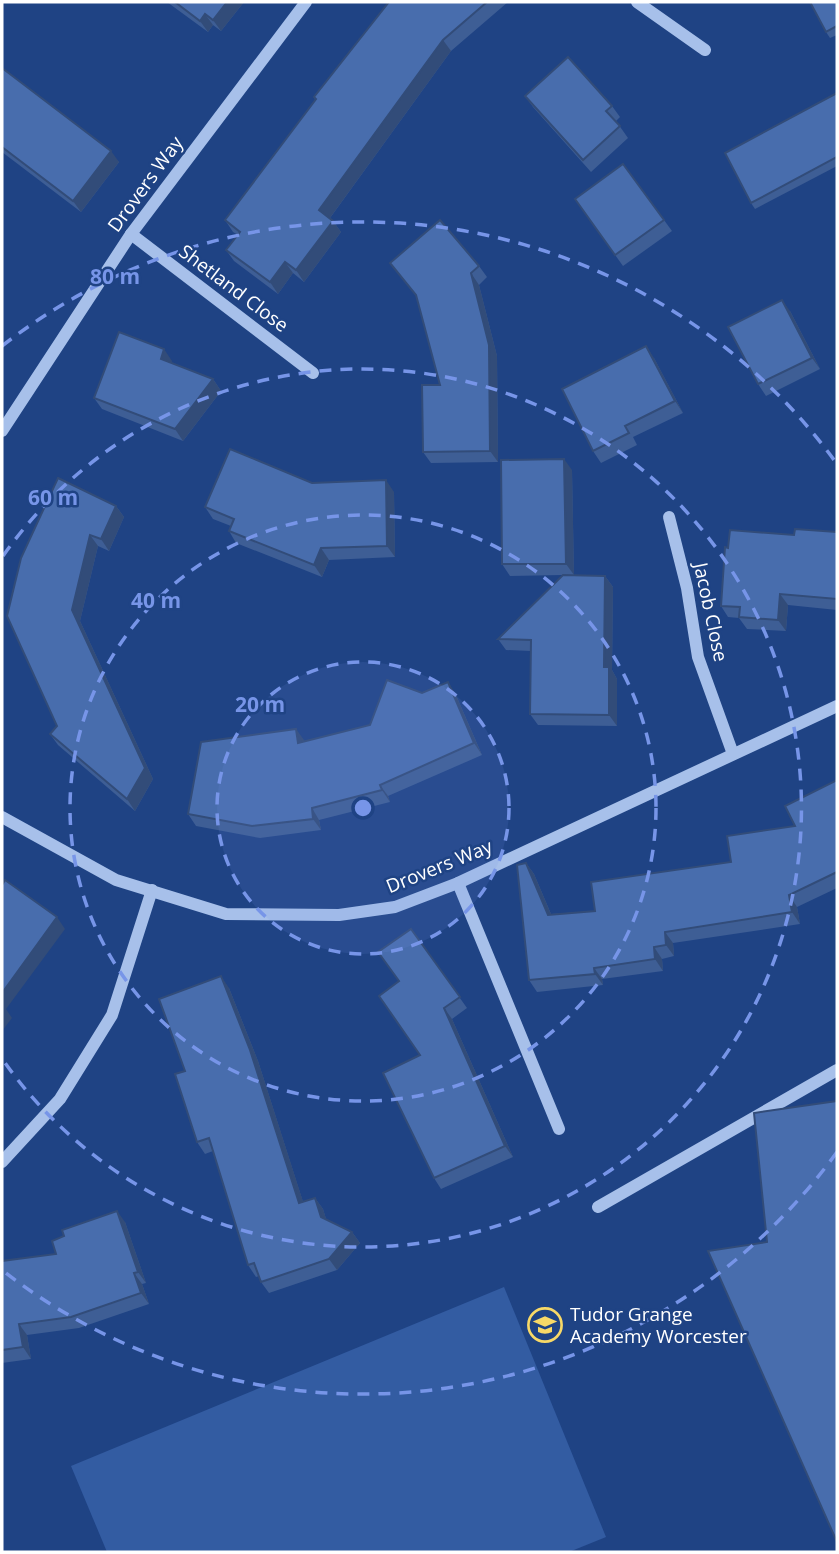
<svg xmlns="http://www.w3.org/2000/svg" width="839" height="1554" font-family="'Open Sans',sans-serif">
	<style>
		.green { fill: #335ca2 }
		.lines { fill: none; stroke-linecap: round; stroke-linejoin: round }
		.minor { stroke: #a7c0ea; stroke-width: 12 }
		.wall { fill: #3e5e95 }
		.shaded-wall { fill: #324c79 }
		.building { fill: #486dad; stroke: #324c79; stroke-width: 2 }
		.ring { fill: none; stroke: #7795e8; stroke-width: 3.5; stroke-dasharray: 12 9 }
		.labels { text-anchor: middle; stroke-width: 5; stroke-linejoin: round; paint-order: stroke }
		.street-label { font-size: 19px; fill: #fff; stroke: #1f4384 }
		.poi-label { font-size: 19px; fill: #fff; stroke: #1f4384; text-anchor: start }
		.centre { fill: #7795e8; stroke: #1f4384; stroke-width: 3.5 }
		.ring-label { font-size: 21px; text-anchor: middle; font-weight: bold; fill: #7795e8; stroke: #1f4384; stroke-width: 5; stroke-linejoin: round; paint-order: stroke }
	</style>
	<rect width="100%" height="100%" fill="#1f4384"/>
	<path class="green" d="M504 1287 606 1537 569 1552H107L71 1466Z"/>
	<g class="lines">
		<g class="minor">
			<path d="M637 2 705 50"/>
			<path d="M131 234 313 373"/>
			<path d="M2 431 131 234 306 2"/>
			<path d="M669 517 687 588 698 657 733 754"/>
			<path d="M2 817 116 880 226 914 339 915 395 907 458 883 837 706"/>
			<path d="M458 883 559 1129"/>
			<path d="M2 1162 60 1099 112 1015 152 890"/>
			<path d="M598 1207 837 1070"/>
		</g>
	</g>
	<g class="wall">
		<path d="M167 2H244L221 31 213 25 208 32Z"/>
		<path d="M389 2H508L451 51 330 218 333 221 341 232 304 282 293 273 278 294 234 261 226 250 238 235 233 232 225 220 315 100 314 97Z"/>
		<path d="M837 2V35L830 38 826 32Z"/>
		<path d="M2 68 119 162 81 212 2 152Z"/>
		<path d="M837 93V166L755 209 751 203Z"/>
		<path d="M525 96 612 106 620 117 616 121 628 138 591 172 533 107Z"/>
		<path d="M623 164 672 231 623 266 575 199Z"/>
		<path d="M390 263 479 266 487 277 479 285 497 356 498 462 431 463 423 452 440 385 417 297Z"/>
		<path d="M790 311 820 369 766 396 758 384Z"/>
		<path d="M654 358 683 413 633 437 637 445 601 463 593 451Z"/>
		<path d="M172 361 171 363 213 379 221 391 183 441 102 409 94 398Z"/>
		<path d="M572 470 574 575 605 576 613 587 612 670 617 679V726L538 725 530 714 531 651 506 650 498 639 563 575 510 576 502 564Z"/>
		<path d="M312 483 394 492 395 557 329 560 322 577 236 543 229 531 231 526 213 519 205 507Z"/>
		<path d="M116 506 124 517 109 551 98 546 80 621 153 779 135 811 58 745 50 734 57 726 7 616Z"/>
		<path d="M837 532V610L788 605 786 631 747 629 739 618 728 617 721 606 728 548 794 535Z"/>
		<path d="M422 693H455L482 755 388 796 390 802 319 820 321 830 260 838 196 826 188 814 304 740V742L370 725Z"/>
		<path d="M837 780V888L797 907 800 924 673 943 674 956 662 959 663 971 602 979 603 985 537 992 529 980 526 863 534 874 551 914 595 911 731 862 795 826Z"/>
		<path d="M411 929 467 1008 452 1019 513 1157 441 1189 434 1178 420 1055 399 981Z"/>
		<path d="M229 988 258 1061 303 1202 315 1198 323 1209 326 1219 352 1232 360 1243 337 1270 269 1293 261 1282 259 1276 256 1277 248 1265 213 1151 205 1154 197 1142 185 1071Z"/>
		<path d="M125 1222 146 1283 142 1284 149 1304 79 1328 27 1335 31 1359 2 1363V1261L56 1254Z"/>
	</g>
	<g class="shaded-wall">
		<path d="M227 2H244L221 31 213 20Z"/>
		<path d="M205 14 213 25 208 32 200 21Z"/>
		<path d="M443 40 451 51 327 222 319 210Z"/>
		<path d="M111 151 119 162 81 212 73 201Z"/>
		<path d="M333 221 341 232 304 282 296 270Z"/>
		<path d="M285 262 293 273 278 294 270 282Z"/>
		<path d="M471 273 479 285 497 356 498 462 490 451Z"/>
		<path d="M782 300 790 311 820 369 812 358Z"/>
		<path d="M646 346 654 358 683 413 675 401Z"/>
		<path d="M164 349 172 361 169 370 161 359Z"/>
		<path d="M213 379 221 391 183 441 175 429Z"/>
		<path d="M564 459 572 470 574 575 566 564Z"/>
		<path d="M386 480 394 492 395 557 387 546Z"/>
		<path d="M116 506 124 517 109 551 101 539Z"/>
		<path d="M90 535 98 546 80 621 153 779 135 811 127 799 72 610Z"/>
		<path d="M321 548 329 560 322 577 314 565Z"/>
		<path d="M605 576 613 587 612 670 617 679V726L609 715 604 667Z"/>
		<path d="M780 594 788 605 786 631 778 620Z"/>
		<path d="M448 682 455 693 482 755 474 743Z"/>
		<path d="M296 729 304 740 306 755 298 743Z"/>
		<path d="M380 785 388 796 390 802 382 790Z"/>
		<path d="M312 808 319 820 321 830 313 819Z"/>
		<path d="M526 863 534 874 556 926 548 915Z"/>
		<path d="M789 895 797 907 800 924 792 912Z"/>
		<path d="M57 917 65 929 6 1009 12 1018 2 1031V993Z"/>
		<path d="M665 932 673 943 674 956 666 945Z"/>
		<path d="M654 947 662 959 663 971 655 959Z"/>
		<path d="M594 968 602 979 603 985 595 974Z"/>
		<path d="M221 976 229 988 258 1061 307 1214 299 1203Z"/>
		<path d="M444 1008 452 1019 513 1157 505 1146Z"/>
		<path d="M315 1198 323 1209 329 1228 321 1217Z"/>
		<path d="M117 1211 125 1222 146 1283 138 1272Z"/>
		<path d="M352 1232 360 1243 337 1270 329 1259Z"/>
		<path d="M134 1273 142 1284 149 1304 141 1293Z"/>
		<path d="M19 1324 27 1335 31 1359 23 1347Z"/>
	</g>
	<g class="building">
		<path d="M175 2H227L213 20 205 14 200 21Z"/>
		<path d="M389 2H487L443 40 319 210 333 221 296 270 285 262 270 282 226 250 240 232 225 220 316 99 314 97Z"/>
		<path d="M810 2H837V26L826 32Z"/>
		<path d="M568 57 612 106 606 111 620 126 583 160 525 96Z"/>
		<path d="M2 68 111 151 73 201 2 147Z"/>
		<path d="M837 93V157L751 203 725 153Z"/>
		<path d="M623 164 664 220 615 255 575 199Z"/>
		<path d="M440 220 479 266 471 273 489 345 490 451 423 452 422 385H440L416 295 390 263Z"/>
		<path d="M782 300 812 358 758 384 728 327Z"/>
		<path d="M119 332 164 349 161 359 213 379 175 429 94 398Z"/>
		<path d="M646 346 675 401 625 426 629 433 593 451 562 389Z"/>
		<path d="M230 449 312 483 386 480 387 546 321 548 314 565 229 531 234 519 205 507Z"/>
		<path d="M564 459 566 564H502L501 460Z"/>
		<path d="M58 478 116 506 101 539 90 535 72 610 145 768 127 799 50 734 57 726 7 616 21 558Z"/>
		<path d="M795 529 837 532V599L780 594 778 620 739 617 740 607 721 606 725 547 728 548 730 530 794 535Z"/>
		<path d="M563 575 605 576 604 667H609V715L530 714 531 640 498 639Z"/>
		<path d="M387 680 422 693 448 682 474 743 380 785 382 790 312 808 313 819 252 826 188 814 201 742 296 729 298 743 370 725Z"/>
		<path d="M837 780V872L789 895 792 912 665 932 666 945 654 947 655 959 594 968 595 974 529 980 517 865 526 863 548 915 595 911 591 882 731 862 727 836 795 826 785 806Z"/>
		<path d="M5 880 57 917 2 993V885Z"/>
		<path d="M411 929 460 997 444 1008 505 1146 434 1178 383 1073 420 1055 379 996 399 981 378 952Z"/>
		<path d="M221 976 250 1050 299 1203 315 1198 321 1217 352 1232 329 1259 261 1282 254 1263 248 1265 209 1138 197 1142 175 1074 185 1071 159 999Z"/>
		<path d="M837 1101V1542L708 1251 767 1242 754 1113Z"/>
		<path d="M117 1211 138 1272 134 1273 141 1293 71 1317 19 1324 23 1347 2 1350V1261L56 1254 52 1241 64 1236 62 1230Z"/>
	</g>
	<circle cx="363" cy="808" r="146" fill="#7795e8" fill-opacity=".12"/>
	<g class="ring">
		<circle cx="363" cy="808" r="146"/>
		<circle cx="363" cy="808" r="293"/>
		<path d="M3 556A439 439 0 1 1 3 1060"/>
		<path d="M837 1152A586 586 0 0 1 2 1270M2 346A586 586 0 0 1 837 464"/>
	</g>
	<defs>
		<g id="school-ring" transform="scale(1.75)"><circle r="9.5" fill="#1f4384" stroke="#f8d967" stroke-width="1.5"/><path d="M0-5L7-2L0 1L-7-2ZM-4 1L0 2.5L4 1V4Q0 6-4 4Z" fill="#f8d967"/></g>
	</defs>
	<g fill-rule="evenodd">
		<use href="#school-ring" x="545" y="1325"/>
	</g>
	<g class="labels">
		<g class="street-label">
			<text transform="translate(145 184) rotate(-54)" y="7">Drovers Way</text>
			<text transform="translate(234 288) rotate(37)" y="7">Shetland Close</text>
			<text transform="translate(711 612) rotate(78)" y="7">Jacob Close</text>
			<text transform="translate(439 866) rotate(-22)" y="7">Drovers Way</text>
		</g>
		<g class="poi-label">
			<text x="570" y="1321">Tudor Grange<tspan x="570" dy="22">Academy Worcester</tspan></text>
		</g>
	</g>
	<circle cx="363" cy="808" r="10" class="centre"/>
	<g class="ring-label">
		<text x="115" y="284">80 m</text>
		<text x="53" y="505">60 m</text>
		<text x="156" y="608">40 m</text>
		<text x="260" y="712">20 m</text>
	</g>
	<rect width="839" height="1554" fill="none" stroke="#ffffff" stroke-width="7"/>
</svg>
